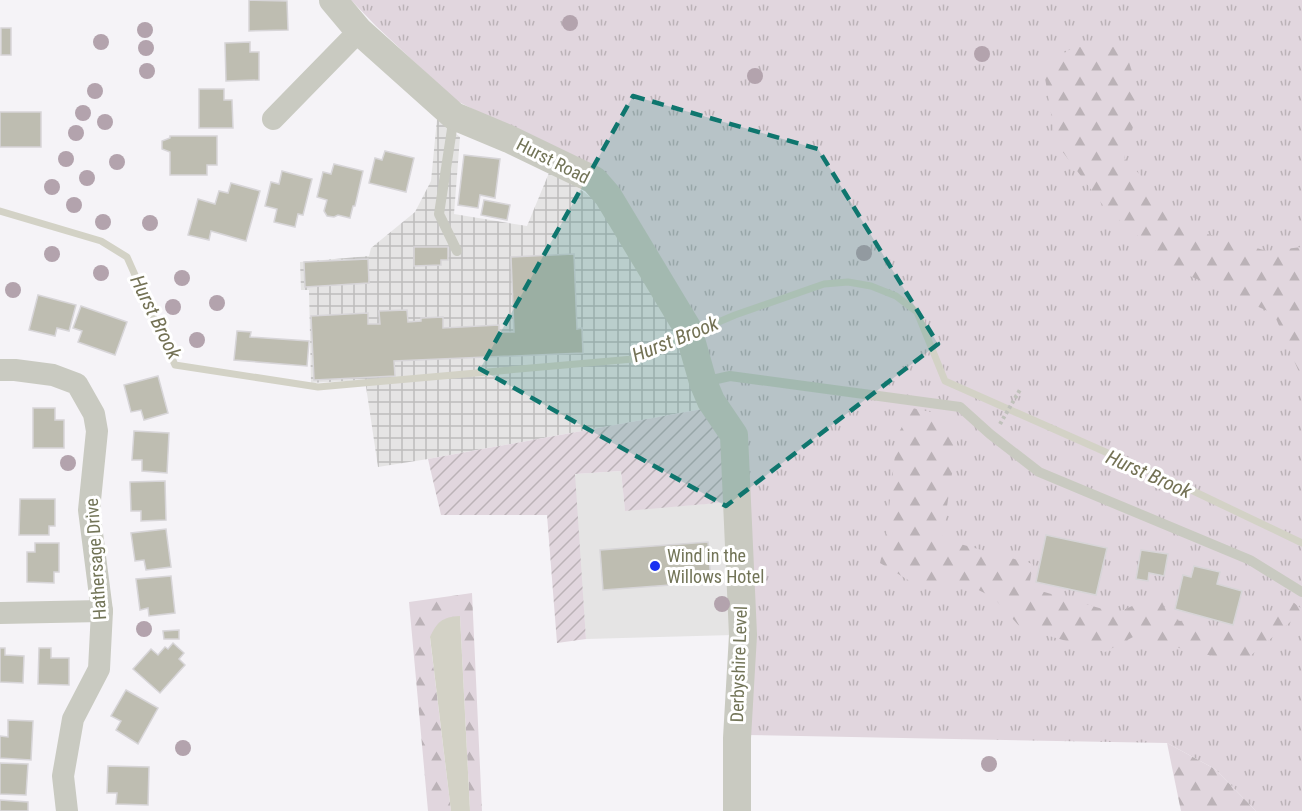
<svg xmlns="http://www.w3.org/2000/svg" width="1302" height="811" font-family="'Roboto Condensed',sans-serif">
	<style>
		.built { fill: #e5e4e4 }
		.industrial { fill: url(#industrial-grid) }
		.grass { fill: url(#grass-tufts) }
		.forest { fill: url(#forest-firs) }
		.garden { fill: url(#garden-furrows) }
		.water { fill: #d3d2c6 }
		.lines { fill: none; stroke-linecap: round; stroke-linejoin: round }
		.stream { stroke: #d3d2c6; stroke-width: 7 }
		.building { fill: #bebdb1; stroke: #d7d5d8; stroke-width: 1.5 }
		.path { stroke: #c0c1bb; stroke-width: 4; stroke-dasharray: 3 3; stroke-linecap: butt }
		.service { stroke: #c9cac1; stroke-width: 10 }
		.minor { stroke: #c9cac1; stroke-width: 22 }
		.tertiary { stroke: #c9cac1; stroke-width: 28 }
		.tree { fill: #b3a3ad }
		.marked { fill: #0f766e; fill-opacity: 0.2; stroke: #0f766e; stroke-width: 4.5; stroke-dasharray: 12 8; stroke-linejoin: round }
		.poi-dot { fill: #1930f1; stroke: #fff; stroke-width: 2 }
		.labels { text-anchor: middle; stroke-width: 6; stroke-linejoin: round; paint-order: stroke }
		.street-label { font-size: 18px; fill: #727457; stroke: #fff }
		.poi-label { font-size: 18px; fill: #727457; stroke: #fff; text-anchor: start }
		.water-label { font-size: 20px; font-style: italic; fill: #747255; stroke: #fff }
	</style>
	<defs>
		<pattern id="industrial-grid" width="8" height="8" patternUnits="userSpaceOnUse" patternTransform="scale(1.5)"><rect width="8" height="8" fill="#e5e4e4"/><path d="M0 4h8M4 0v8" fill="none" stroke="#bebdbc"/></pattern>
		<pattern id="grass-tufts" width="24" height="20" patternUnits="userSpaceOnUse" patternTransform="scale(1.5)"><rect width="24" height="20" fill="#e1d6de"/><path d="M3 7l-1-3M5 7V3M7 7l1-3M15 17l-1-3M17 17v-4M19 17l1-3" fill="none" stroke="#bbb2b7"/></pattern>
		<pattern id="forest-firs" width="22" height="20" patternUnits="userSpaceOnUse" patternTransform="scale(1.5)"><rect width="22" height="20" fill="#e1d6de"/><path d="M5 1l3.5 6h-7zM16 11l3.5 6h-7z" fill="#bbb2b7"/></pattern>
		<pattern id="garden-furrows" width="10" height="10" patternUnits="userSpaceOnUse" patternTransform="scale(1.5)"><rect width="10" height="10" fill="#e1d6de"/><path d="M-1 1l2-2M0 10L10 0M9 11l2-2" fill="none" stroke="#bbb2b7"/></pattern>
	</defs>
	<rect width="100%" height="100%" fill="#f5f3f7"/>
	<path class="built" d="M621 471 625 510 730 502 733 635 586 639 574 474Z"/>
	<path class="industrial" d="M437 119 460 137 454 214 527 226 551 168 600 204 680 335 702 409 428 459 378 467 365 380 311 383 309 290H301L300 262 369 256 371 248 415 212 431 181Z"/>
	<path class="grass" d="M351 0H1302V811H1256L1215 769 1167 743 745 735 717 386 698 322 563 155 455 100 376 26Z"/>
	<g class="forest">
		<path d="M1074 47H1124L1141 99 1124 158 1193 230 1267 251 1302 247V379L1274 314 1181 272 1105 208 1056 143 1043 66Z"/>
		<path d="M912 408 940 414 959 428 942 539 1033 564 1030 581 1034 589 1106 610 1119 612 1154 596 1162 602 1170 619 1240 632 1248 631 1289 599 1302 609V612L1242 663 1133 637 1105 652 1021 628 994 598 965 583 923 589 880 563 886 536 897 436Z"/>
		<path d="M472 593 482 811H470L460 616 430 638 451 811H428L409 602Z"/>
		<path d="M1167 743 1215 769 1256 811H1181Z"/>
	</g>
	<path class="garden" d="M702 409 726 431 730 502 625 511 621 471 575 474 586 639 557 643 547 515H441L428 459Z"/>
	<path class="water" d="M460 616 470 811H451L430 637C437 622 442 617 460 616Z"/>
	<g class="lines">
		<g class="stream">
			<path d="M0 211 101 241 127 257 175 365 318 387 633 359 685 337"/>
			<path d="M695 332 735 315 824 284 848 282 871 286 896 296 917 312 945 381 1189 489 1302 543"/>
		</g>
	</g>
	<g class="building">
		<path d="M249 0 287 1 288 30 249 31Z"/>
		<rect x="1" y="28" width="10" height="27"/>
		<path d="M250 42V52H259V80L226 81 225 43Z"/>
		<path d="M199 89H224V100H232L233 128H199Z"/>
		<rect x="0" y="112" width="41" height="35"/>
		<path d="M170 136H217V165H207V175H170V152L162 149V141L170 138Z"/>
		<path d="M385 151 414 158 406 192 369 183 375 158 382 160Z"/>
		<path d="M464 155 500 159 495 198 480 195 478 208 458 205Z"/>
		<path d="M334 164 363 171 355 206H353L350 218 338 215 334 217 327 216 324 211 327 200 317 197 323 172 331 174Z"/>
		<path d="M282 171 312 179 303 215 298 214 295 227 274 222 277 209 265 206 271 182 279 184Z"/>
		<path d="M231 183 260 191 246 241 211 231 209 240 188 235 198 199 215 204 219 191 228 193Z"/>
		<path d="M484 200 510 205 507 220 481 215Z"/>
		<path d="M414 247H448V260H441V265L414 266Z"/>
		<path d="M574 254 577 329 582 328 583 353 394 361 395 376 314 380 311 316 368 313V324H380L379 311 407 310 408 322 421 321V318L443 317V328L499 325V332H514L511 257Z"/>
		<path d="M368 259 369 283 305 287 304 262Z"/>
		<path d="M38 295 76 305 69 331 57 328 55 336 29 330Z"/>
		<path d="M81 306 127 322 115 355 78 342 82 331 73 328Z"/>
		<path d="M237 331 251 332 250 337 309 341 307 366 234 360Z"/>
		<path d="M158 376 168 413 144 420 141 410 131 412 124 385Z"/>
		<path d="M33 408H55V420H64V448H33Z"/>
		<path d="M134 431 169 433 167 473 142 471V460H132Z"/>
		<path d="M165 481 166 520 141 521V511H131L130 482Z"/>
		<path d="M20 499H55V526H49V535H19Z"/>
		<path d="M166 529 171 567 146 570 144 560 135 561 131 533Z"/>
		<path d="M1046 535 1107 548 1096 595 1036 582Z"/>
		<path d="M708 542 711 582 603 590 600 550Z"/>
		<path d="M35 543H59V572H54V583L27 582V552H35Z"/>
		<path d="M1141 550 1168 554 1164 576 1149 573 1148 581 1136 579Z"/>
		<path d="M1194 566 1220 572 1217 584 1242 591 1233 625 1175 609 1183 575 1191 577Z"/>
		<path d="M171 576 175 613 149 616 148 608 140 610 136 579Z"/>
		<path d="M179 630V639H164L163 631Z"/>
		<path d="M173 643 184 653 179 659 185 665 160 693 133 669 151 649 158 655 165 647 168 649Z"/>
		<path d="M0 648H5V655L24 656 23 683 0 682Z"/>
		<path d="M39 648H51V658H69V685L38 684Z"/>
		<path d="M126 690 158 708 138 744 116 730 121 721 111 716Z"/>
		<path d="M8 720 33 721 31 760 0 758V736L8 737Z"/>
		<path d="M0 763 28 764 26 795 0 794Z"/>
		<path d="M108 766 149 767 148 805 116 804 117 793H107Z"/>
		<path d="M0 800 28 802V811H0Z"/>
	</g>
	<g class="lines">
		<path class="path" d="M1000 424 1021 388"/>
		<g class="service">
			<path d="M454 116 439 214 457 251"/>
			<path d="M703 382 730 376 960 407 990 434 1039 472 1250 560 1302 592"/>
		</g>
		<g class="minor">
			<path d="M273 119 359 31"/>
			<path d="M0 370H15L53 375 77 384 94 414 97 431 89 510 102 611 99 669 73 719 63 776 67 811"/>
			<path d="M0 613 102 611"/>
		</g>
		<path class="tertiary" d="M333 0 359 31 454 116 509 139 594 180 608 196 688 329 703 382 711 401 734 435 743 635 737 738V811"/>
	</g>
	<g class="tree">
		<circle cx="570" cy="23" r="8"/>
		<circle cx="145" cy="30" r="8"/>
		<circle cx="101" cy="42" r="8"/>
		<circle cx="146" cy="48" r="8"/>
		<circle cx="982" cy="54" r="8"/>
		<circle cx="147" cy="71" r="8"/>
		<circle cx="755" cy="76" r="8"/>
		<circle cx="95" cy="91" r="8"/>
		<circle cx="83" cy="113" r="8"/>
		<circle cx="105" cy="122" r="8"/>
		<circle cx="76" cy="133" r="8"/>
		<circle cx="66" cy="159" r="8"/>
		<circle cx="117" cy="162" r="8"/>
		<circle cx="87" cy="178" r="8"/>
		<circle cx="52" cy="187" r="8"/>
		<circle cx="74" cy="205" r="8"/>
		<circle cx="103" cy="222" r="8"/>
		<circle cx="150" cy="223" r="8"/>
		<circle cx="864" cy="253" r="8"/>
		<circle cx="52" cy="254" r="8"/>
		<circle cx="101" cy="273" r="8"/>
		<circle cx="182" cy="278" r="8"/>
		<circle cx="13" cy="290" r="8"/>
		<circle cx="217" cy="303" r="8"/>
		<circle cx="173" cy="307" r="8"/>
		<circle cx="197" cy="340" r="8"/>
		<circle cx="68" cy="463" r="8"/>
		<circle cx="722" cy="604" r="8"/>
		<circle cx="144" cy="629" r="8"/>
		<circle cx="183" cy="748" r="8"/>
		<circle cx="989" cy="764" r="8"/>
	</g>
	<path class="marked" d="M633 96 818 149 938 344 726 506 480 369Z"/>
	<circle class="poi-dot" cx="655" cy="566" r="6"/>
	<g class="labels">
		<g class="street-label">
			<text transform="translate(553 161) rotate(27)" y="6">Hurst Road</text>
			<text transform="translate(96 559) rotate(-94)" y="6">Hathersage Drive</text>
			<text transform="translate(739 664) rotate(-88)" y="6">Derbyshire Level</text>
		</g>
		<g class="poi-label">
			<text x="667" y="562">Wind in the<tspan x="667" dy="21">Willows Hotel</tspan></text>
		</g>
		<g class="water-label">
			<text transform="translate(156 317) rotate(64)" y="7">Hurst Brook</text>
			<text transform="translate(675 339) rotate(-22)" y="7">Hurst Brook</text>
			<text transform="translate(1149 474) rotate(24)" y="7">Hurst Brook</text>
		</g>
	</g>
</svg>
